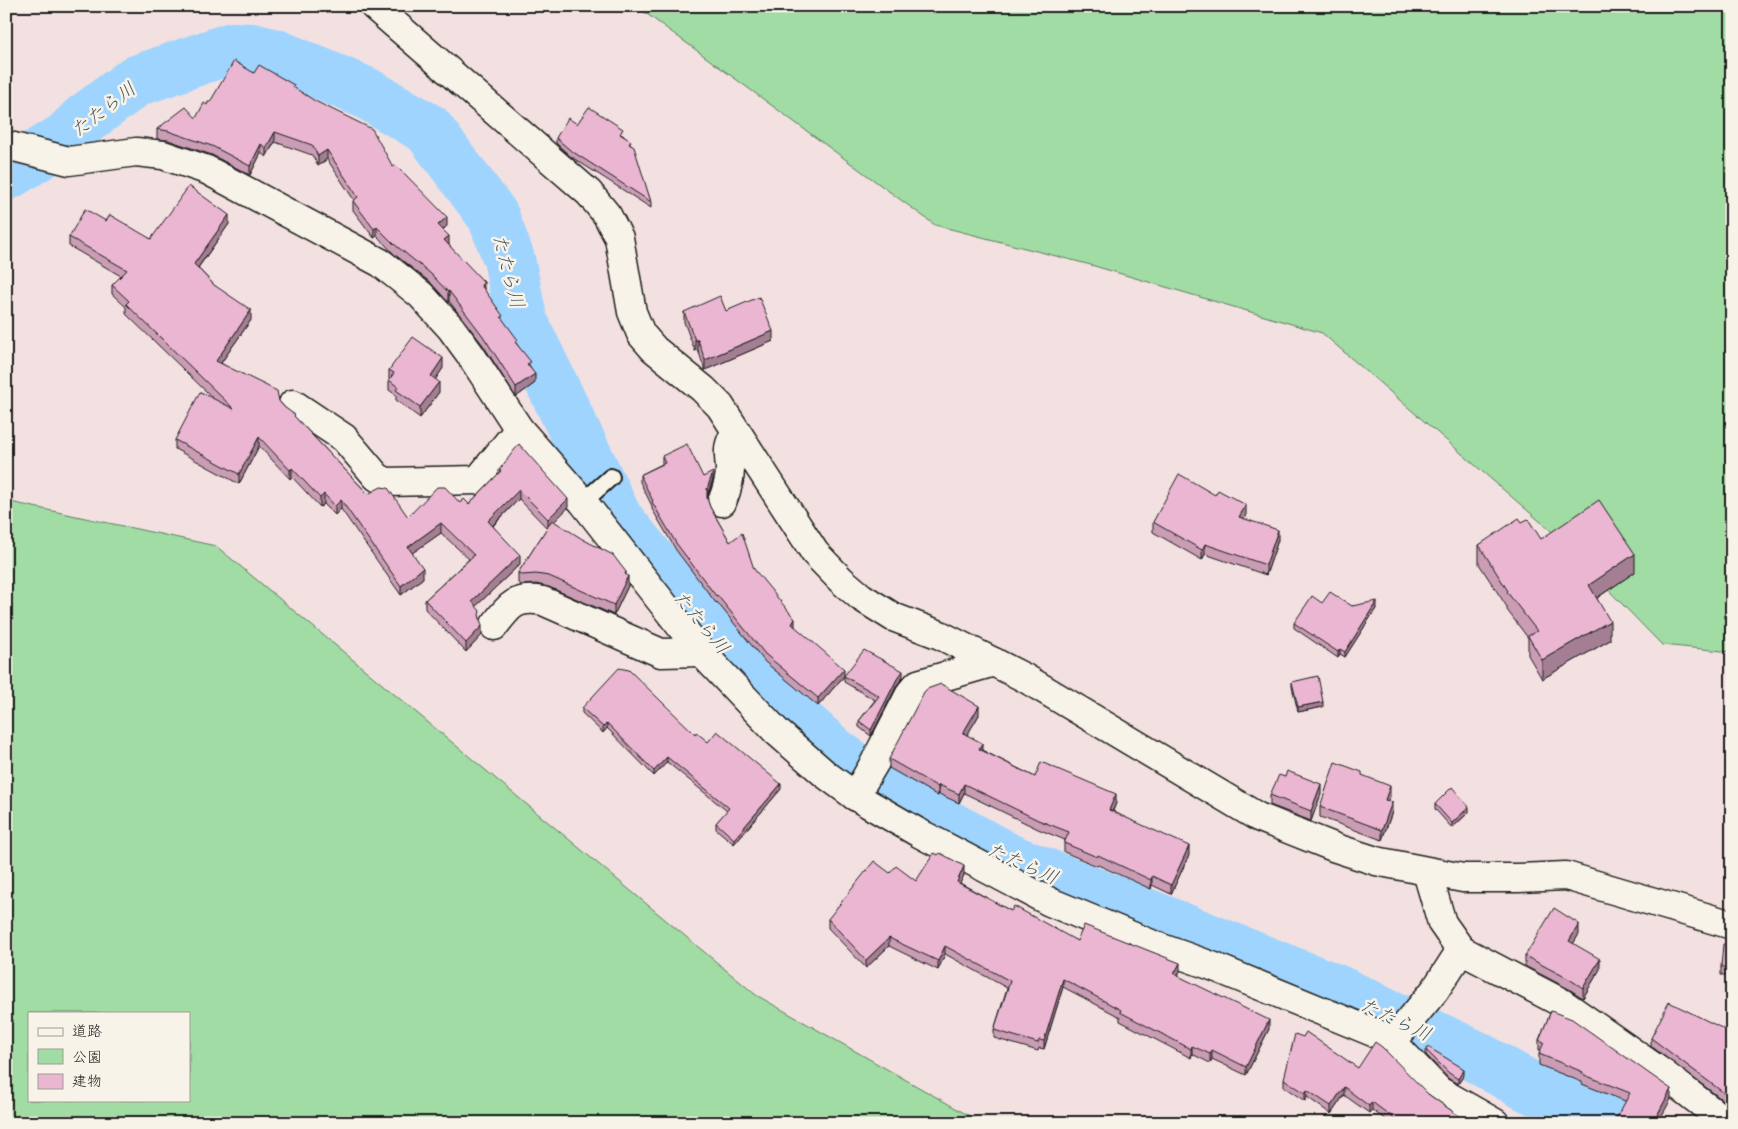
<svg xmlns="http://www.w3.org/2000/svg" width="1738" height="1129" font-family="Mynerve,'Klee One',sans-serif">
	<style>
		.green { fill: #a0dca3; stroke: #5e7c60; fill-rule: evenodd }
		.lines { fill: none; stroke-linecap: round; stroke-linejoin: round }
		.river { stroke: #9fd4fe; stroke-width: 52 }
		.lane-casing { stroke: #1c1c1c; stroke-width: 20 }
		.street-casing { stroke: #1c1c1c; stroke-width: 31 }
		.lane { stroke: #f7f3e8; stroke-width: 16 }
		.street { stroke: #f7f3e8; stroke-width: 28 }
		.wall { fill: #ca9db5; stroke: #1c1c1c }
		.shaded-wall { fill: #a47f93; stroke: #1c1c1c }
		.building { fill: #ebb6d2; stroke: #1c1c1c }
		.labels { text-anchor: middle; stroke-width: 5; stroke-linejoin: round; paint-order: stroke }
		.water-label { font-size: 19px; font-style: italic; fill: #435360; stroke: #f7f3e8 }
	</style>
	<rect width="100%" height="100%" fill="#f3e1e1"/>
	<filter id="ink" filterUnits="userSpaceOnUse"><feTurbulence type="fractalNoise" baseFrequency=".02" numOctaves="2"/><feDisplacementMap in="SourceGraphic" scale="10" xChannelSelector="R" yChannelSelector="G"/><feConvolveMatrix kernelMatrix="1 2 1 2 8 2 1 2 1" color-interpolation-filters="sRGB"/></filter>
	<g filter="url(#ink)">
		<g class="green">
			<path d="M636 6H1732V652L1662 645 1550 530 1322 333 1091 265 935 225Z"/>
			<path d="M6 501 216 546 756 995 982 1123H6ZM29 1013H189V1100H29Z"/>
		</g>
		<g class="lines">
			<path class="river" d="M6 175 67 137 85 119 136 81 232 48 252 49 276 55 366 93 428 129 493 216 509 259 522 322 617 519 712 636 757 684 833 752 894 796 1010 860 1338 991 1473 1055 1528 1086 1610 1123"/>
			<g class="lane-casing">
				<path id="lane" d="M583 502 611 477"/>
			</g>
			<g class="street-casing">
				<g id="street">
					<path d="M374 6 589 193 607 215 619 238 632 312 641 334 654 349 703 389 720 406 815 553 841 580 861 597 893 617 940 635 1025 678 1258 817 1336 848 1376 861 1463 878H1518L1566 876 1732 925"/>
					<path d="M6 145 69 161 136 152 163 155 207 170 381 263 421 295 451 328 470 354 519 429 583 502 701 652 777 732 825 774 855 796 919 833 1050 902 1156 946 1212 966 1380 1035 1392 1042 1439 1091 1495 1123"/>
					<path d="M293 404 344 438 377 477 386 482 478 480 519 429"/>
					<path d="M722 502C726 492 730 480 730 470 729 452 726 448 736 431"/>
					<path d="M494 626C510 605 516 596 543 601L661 653 701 652"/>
					<path d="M855 796 875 762 911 692 918 684 994 662"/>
					<path d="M1427 872 1442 923 1461 950 1562 1003 1665 1075 1727 1123"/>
					<path d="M1392 1042 1435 990 1461 950"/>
				</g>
			</g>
			<use href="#lane" class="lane"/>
			<use href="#street" class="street"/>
		</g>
		<g class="wall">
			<path d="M294 88 393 167 447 226 443 230 449 245 484 289 518 346 531 368 535 383 516 397 483 345 449 301 448 302 431 283 394 254 377 236 374 238 353 210V201L354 200 327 159 318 166 312 155 275 142 266 157 261 153 250 175 212 155 168 140 157 139V129L196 118 207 105 210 102Z"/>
			<path d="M577 124 623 135 631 145 651 202V208L570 156 556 143V138Z"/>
			<path d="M106 221 151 239 229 224 198 268 214 285 251 320 221 363 279 401 284 407 295 417 368 494 408 517 460 503 469 504 499 473V470L568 508 554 522 626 575 628 586 614 615 549 587 536 584 522 585 518 583V573L547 528 519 499 493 526 520 564 476 606 480 620 482 635 466 652 425 609V600L469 559 441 533 412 553 423 578 401 595 341 509 335 515 324 504 320 507 292 477 290 479 259 446 239 484 175 449V440L214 399 126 314V307L112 294V285L121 276 69 246V237Z"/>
			<path d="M726 311 773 341 705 370 698 350 695 351 684 322V312Z"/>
			<path d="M443 368 435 380 439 392 420 418 396 400V395L389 390V370Z"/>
			<path d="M662 456 703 477 713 479 707 499 710 507 730 542 754 569 795 626V627L844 676 903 677 897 685 871 736 859 727V721L875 700 844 682V676L818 706 765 662 717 602 716 603 676 550 652 509V506L640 482V475L662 464Z"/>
			<path d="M1246 515 1244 519 1278 540 1266 575 1205 554 1202 560 1153 532V522Z"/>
			<path d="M1522 522 1541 539 1635 572 1597 598 1610 640 1542 679 1528 655V638L1507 610V607L1479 564V545Z"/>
			<path d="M1322 603 1352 606 1377 607 1345 657 1340 654 1338 658 1294 628V623Z"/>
			<path d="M1292 682 1323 707 1298 712 1292 687Z"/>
			<path d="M582 708 695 734 708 742 781 789 734 844 716 829V823L727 811 667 762 654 776 607 728 603 733 582 713Z"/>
			<path d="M979 715 967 735 982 750 1035 777 1116 803 1113 811 1189 855 1171 894 1152 885 1151 889 1098 865 1097 866 1064 852V843L1065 840 1038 829 964 793 959 803 939 794 938 796 889 768V759Z"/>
			<path d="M1362 775 1390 796 1389 801 1392 812 1382 840 1320 817V807Z"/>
			<path d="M1321 794 1311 821 1270 805V795Z"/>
			<path d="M1435 804 1469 812 1452 828 1435 809Z"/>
			<path d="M890 873 916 881 964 875 960 883 1011 911 1077 941 1180 971 1178 976 1269 1029 1246 1075 1212 1059 1210 1063 1192 1054 1191 1058 1120 1021V1017L1063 987 1044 1049 1039 1048 1038 1051 994 1038V1030L1007 988 945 954 938 970 889 946 866 968 828 928V919Z"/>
			<path d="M1579 934 1573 944 1600 969 1583 998 1569 989 1525 966V956Z"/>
			<path d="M1732 945V975H1721V967Z"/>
			<path d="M1551 1011 1671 1099 1625 1101 1582 1084V1082L1539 1065V1054L1541 1050H1539V1040Z"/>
			<path d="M1732 1033V1107L1651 1046V1038Z"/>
			<path d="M1426 1050 1464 1075 1458 1084 1449 1079 1426 1055Z"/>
			<path d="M1358 1068 1428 1094 1469 1123H1390L1372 1110 1369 1113 1344 1095 1331 1114 1307 1097 1305 1101 1284 1087V1079Z"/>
		</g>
		<g class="shaded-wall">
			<path d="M275 132V142L266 157V148Z"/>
			<path d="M261 144V153L250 175V166Z"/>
			<path d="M327 150V159L318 166V156Z"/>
			<path d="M229 215V224L194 273V264Z"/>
			<path d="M447 217V226L438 234V225Z"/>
			<path d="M377 227V236L374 238V229Z"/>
			<path d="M449 236V245L444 240Z"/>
			<path d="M484 282V291L481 285Z"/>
			<path d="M449 291V301L448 302V292Z"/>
			<path d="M251 310V320L216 370V361Z"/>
			<path d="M773 331V341L705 370V360Z"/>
			<path d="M695 340H698V350L695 351Z"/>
			<path d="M443 358V368L431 386V376Z"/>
			<path d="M535 374V383L516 397V387Z"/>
			<path d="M439 382V392L420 418V407Z"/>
			<path d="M259 437V446L239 484V474Z"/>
			<path d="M292 468V477L290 479V470Z"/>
			<path d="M713 472V479L707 496V505V489Z"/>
			<path d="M519 490V499L488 530V521Z"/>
			<path d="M324 494V504L320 507V498Z"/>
			<path d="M568 499V508L548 528V519Z"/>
			<path d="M341 500V509L335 515V506Z"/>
			<path d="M1246 505V515L1239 527V517Z"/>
			<path d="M441 523V533L408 556V547Z"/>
			<path d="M1278 530V540L1266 575V565Z"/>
			<path d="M1205 544V554L1202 560V550Z"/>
			<path d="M1635 554V572L1589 603V585Z"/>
			<path d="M520 555V564L472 610V601Z"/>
			<path d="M423 568V578L401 595V586Z"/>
			<path d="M626 572V581L628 576V586L614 615V605Z"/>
			<path d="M1377 601V607L1345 657V652Z"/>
			<path d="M795 619V626L792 632V624Z"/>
			<path d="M1610 621V640L1542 679V660Z"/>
			<path d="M482 626V635L466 652V643Z"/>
			<path d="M1340 649V654L1338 658V652Z"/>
			<path d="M844 669V676L818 706V698Z"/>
			<path d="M903 671V677L897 685 871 736V730L897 679Z"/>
			<path d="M1323 702V707L1298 712V707Z"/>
			<path d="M979 706V715L963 742V733Z"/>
			<path d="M607 723V728L603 733V727Z"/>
			<path d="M982 743V752L979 749Z"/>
			<path d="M667 757V762L654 776V771Z"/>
			<path d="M781 784V789L734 844V839Z"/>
			<path d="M964 784V793L959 803V794Z"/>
			<path d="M1321 784V794L1311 821V811Z"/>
			<path d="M939 785V794L938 796V787Z"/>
			<path d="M1390 786V796L1385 810V800Z"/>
			<path d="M1116 794V803L1109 819V810Z"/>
			<path d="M1392 802V812L1382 840V830Z"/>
			<path d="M1469 807V812L1452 828V823Z"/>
			<path d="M1189 846V855L1171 894V885Z"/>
			<path d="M964 866V875L957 890V882Z"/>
			<path d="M1152 876V885L1151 889V880Z"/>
			<path d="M1579 924V934L1569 951V941Z"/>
			<path d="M889 938V946L866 968V960Z"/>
			<path d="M945 946V954L938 970V961Z"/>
			<path d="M1600 959V969L1583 998V988Z"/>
			<path d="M1180 963V971L1174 982V974Z"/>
			<path d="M1063 979V987L1044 1049V1041Z"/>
			<path d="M1269 1020V1029L1246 1075V1067Z"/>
			<path d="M1192 1046V1054L1191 1058V1049Z"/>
			<path d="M1212 1050V1059L1210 1063V1054Z"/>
			<path d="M1464 1069V1075L1458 1084V1079Z"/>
			<path d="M1344 1087V1095L1331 1114V1106Z"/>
			<path d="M1671 1089V1099L1658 1123H1653Z"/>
			<path d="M1307 1090V1097L1305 1101V1093Z"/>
			<path d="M1372 1102V1110L1369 1113V1106Z"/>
		</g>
		<g class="building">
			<path d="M234 61 254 73 259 65 294 85 293 87 315 101 372 129 393 167 396 165 447 217 438 225 449 236 444 240 484 282 481 285 503 316 501 317 518 340 515 342 531 362 527 364 535 374 516 387 483 336 449 291 448 292 431 274 394 244 377 227 374 229 353 201 358 197 327 150 318 156 312 145 275 132 266 148 261 144 250 166 212 146 168 131 157 129 186 107 196 118 204 103 207 105 208 102H210Z"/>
			<path d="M589 107 623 129 620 134 631 141 629 144 634 147 651 202 570 150 556 138 568 118 577 124Z"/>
			<path d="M189 186 229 215 194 264 214 285 251 310 216 361 277 391 279 401 284 407 295 415 294 416 368 494 381 487 388 488 408 517 437 487H445L460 503 464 499 469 504 501 471 499 470 519 444 568 499 548 519 519 490 488 521 520 555 472 601 480 611 479 615 482 626 466 643 425 600 474 555 441 523 408 547 423 568 401 586 341 500 335 506 324 494 320 498 292 468 290 470 259 437 239 474 175 440 200 392 234 409 126 304 129 301 112 285 127 270 69 237 85 209 106 221 110 215 151 239Z"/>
			<path d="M720 296 726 311 759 297 773 331 705 360 698 340H695L684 312Z"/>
			<path d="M413 337 443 358 431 376 439 382 420 407 396 390 398 387 389 380 394 373 389 370Z"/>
			<path d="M687 444 703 477 713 472 707 489V498L710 507 730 542 742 533 754 569 795 619 792 624 844 669 818 698 765 654 717 595 716 596 676 543 652 502 653 501 640 475 665 463 662 456Z"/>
			<path d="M1179 474 1215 495 1218 490 1246 505 1239 517 1278 530 1266 565 1205 544 1202 550 1153 522Z"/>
			<path d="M1599 500 1635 554 1589 585 1610 621 1542 660 1528 636 1537 631 1507 592 1508 591 1479 545 1519 518 1522 522 1528 519 1541 539Z"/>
			<path d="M552 520 584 540 613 555 626 572 625 574 628 576 614 605 549 576 536 574 522 575 518 573Z"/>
			<path d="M1330 592 1352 606 1377 601 1345 652 1340 649 1338 652 1294 623 1312 596 1322 603Z"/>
			<path d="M864 650 903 671 897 679 871 730 859 721 879 696 844 676Z"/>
			<path d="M619 668 629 670 695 734 696 732 708 742 717 731 781 784 734 839 716 823 729 808 667 757 654 771 607 723 603 727 582 708Z"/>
			<path d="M1318 676 1323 702 1298 707 1292 682Z"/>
			<path d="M941 684 979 706 963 733 982 743 979 749 1035 777 1041 762 1116 794 1109 810 1189 846 1171 885 1152 876 1151 880 1098 855 1097 857 1064 843 1069 832 1038 820 964 784 959 794 939 785 938 787 889 759 924 692 927 689Z"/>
			<path d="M1335 762 1362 772V775L1390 786 1385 800 1392 802 1382 830 1320 807Z"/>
			<path d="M1287 771 1321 784 1311 811 1270 795 1279 775 1285 777Z"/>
			<path d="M1452 787 1469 807 1452 823 1435 804Z"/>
			<path d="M934 853 938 855 940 853 964 866 957 882 1011 911 1014 906 1077 941 1084 925 1180 963 1174 974 1269 1020 1246 1067 1212 1050 1210 1054 1192 1046 1191 1049 1120 1012 1121 1010 1063 979 1044 1041 1039 1040 1038 1043 994 1030 1010 981 945 946 938 961 889 938 866 960 828 919 874 861 890 873 896 866 916 881Z"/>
			<path d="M1554 908 1579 924 1569 941 1600 959 1583 988 1569 979 1525 956Z"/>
			<path d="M1723 944 1732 945V967H1721Z"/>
			<path d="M1669 1002 1732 1033V1099L1651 1038Z"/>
			<path d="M1551 1011 1572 1019 1671 1089 1653 1123H1614L1630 1093 1582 1074 1583 1072 1539 1054 1544 1042 1539 1040Z"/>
			<path d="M1306 1032 1358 1068 1375 1042 1382 1047 1428 1094 1469 1123H1400L1372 1102 1369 1106 1344 1087 1331 1106 1307 1090 1305 1093 1284 1079 1295 1034 1303 1037Z"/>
			<path d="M1428 1047 1464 1069 1458 1079 1449 1073 1426 1050Z"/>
		</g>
	</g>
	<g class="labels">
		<g class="water-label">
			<text transform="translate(103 109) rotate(-38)" y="7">たたら川</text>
			<text transform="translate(509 271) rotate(75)" y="7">たたら川</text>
			<text transform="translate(702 622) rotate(50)" y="7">たたら川</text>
			<text transform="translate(1023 863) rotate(24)" y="7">たたら川</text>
			<text transform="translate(1396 1019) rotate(25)" y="7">たたら川</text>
		</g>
	</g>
	<rect width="1738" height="1129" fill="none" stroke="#f7f3e8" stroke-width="25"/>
	<rect x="12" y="12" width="1713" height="1104" fill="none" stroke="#1c1c1c" stroke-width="2" filter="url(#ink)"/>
	<rect x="28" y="1012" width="162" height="90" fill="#f7f3e8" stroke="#9f9d96"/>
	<rect x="38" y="1028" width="25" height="8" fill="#f7f3e8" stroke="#9f9d96"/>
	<text x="72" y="1036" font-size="15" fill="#1c1c1c">道路</text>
	<rect x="38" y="1049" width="25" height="15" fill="#a0dca3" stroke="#9f9d96"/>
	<text x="72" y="1062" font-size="15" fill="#1c1c1c">公園</text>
	<rect x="38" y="1074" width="25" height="15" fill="#ebb6d2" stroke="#9f9d96"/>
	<text x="72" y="1086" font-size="15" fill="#1c1c1c">建物</text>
</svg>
